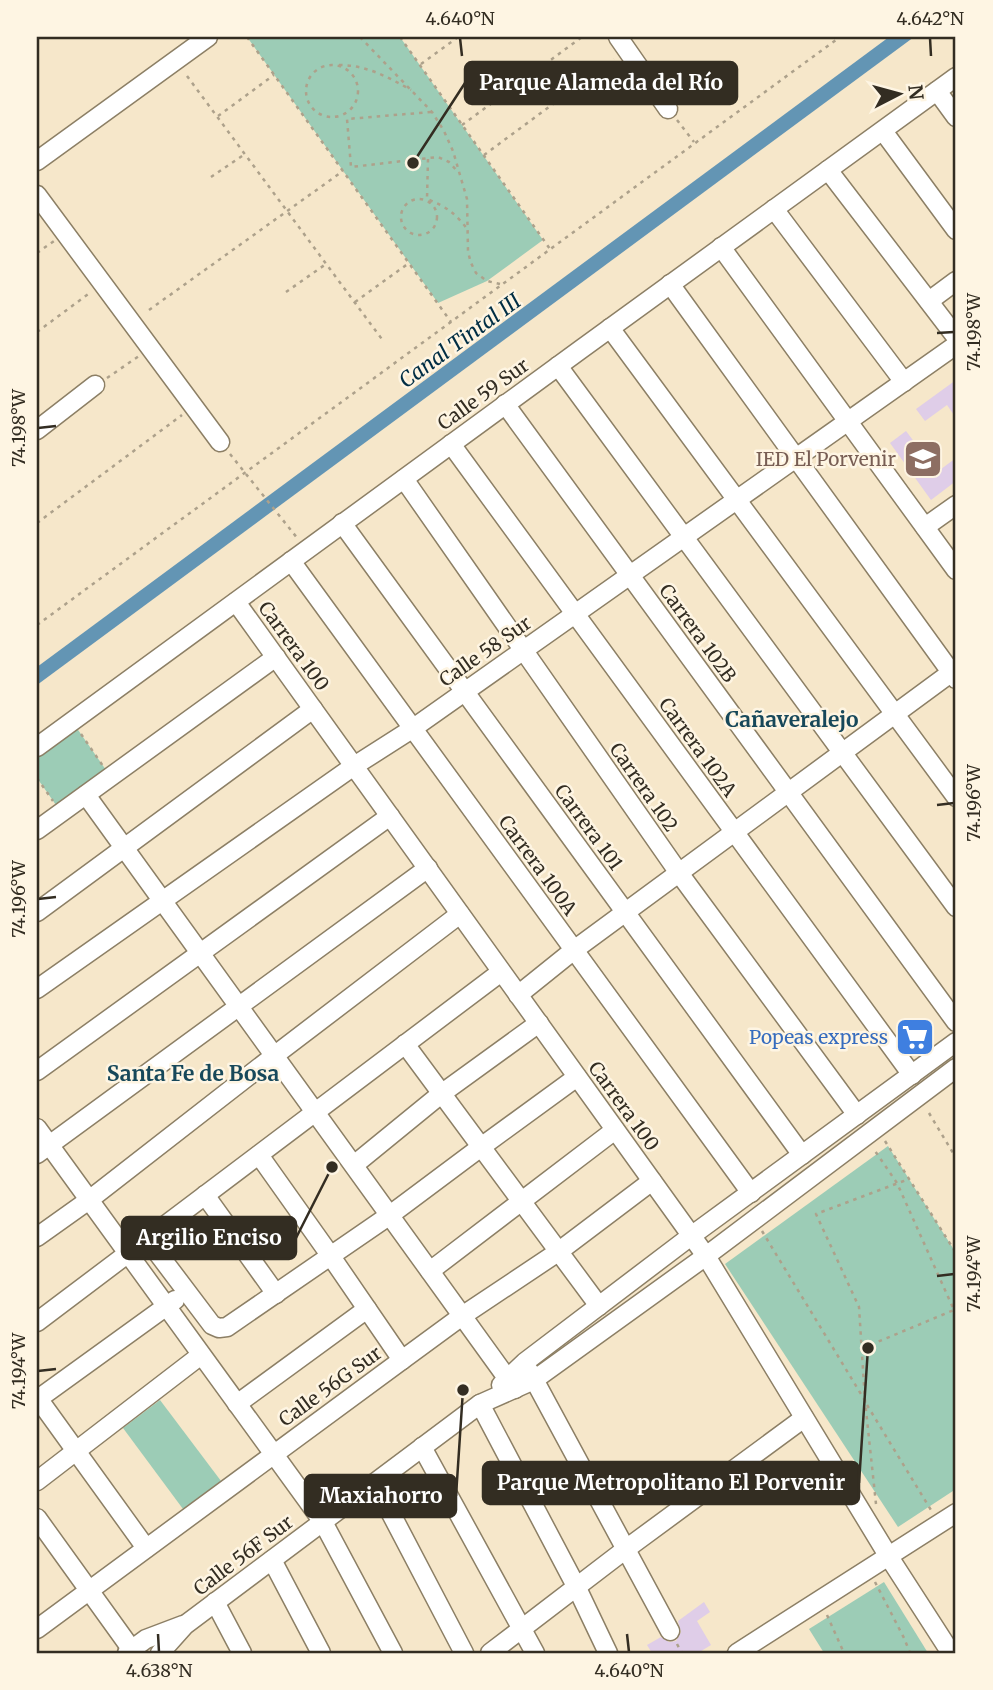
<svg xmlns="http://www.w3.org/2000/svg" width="993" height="1690" font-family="Merriweather,serif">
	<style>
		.green { fill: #9cccb6 }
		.water { fill: #6395b4 }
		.building { fill: #dfcde8 }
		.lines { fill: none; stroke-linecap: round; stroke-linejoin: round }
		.minor-casing { stroke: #8c7f65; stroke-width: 21 }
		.path { stroke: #ada18b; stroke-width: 2.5; stroke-dasharray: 3.5 5; stroke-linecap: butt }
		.minor { stroke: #fff; stroke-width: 18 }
		.ticks { fill: none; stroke: #332d22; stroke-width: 2.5 }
		.labels { text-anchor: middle; stroke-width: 5; stroke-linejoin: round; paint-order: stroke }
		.street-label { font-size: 19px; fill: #332d22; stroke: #fef5e3 }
		.education-label { font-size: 19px; fill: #785e54; stroke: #fef5e3; text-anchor: end }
		.shop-label { font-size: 19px; fill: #366cbe; stroke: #fef5e3; text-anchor: end }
		.water-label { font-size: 21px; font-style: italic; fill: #012e44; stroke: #fef5e3 }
		.neighbourhood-label { font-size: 21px; font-weight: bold; fill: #17485a; stroke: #fef5e3 }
		.leader { fill: none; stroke: #332d22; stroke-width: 2.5 }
		.callout-dot { fill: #332d22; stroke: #fef5e3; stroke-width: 2.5 }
		.callout { fill: #332d22; stroke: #332d22; stroke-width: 2.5 }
		.callout-label { font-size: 21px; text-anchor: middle; font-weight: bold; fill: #fff }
		.neatline { fill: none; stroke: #332d22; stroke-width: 2.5 }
		.ticks-label { font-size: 18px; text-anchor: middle; fill: #332d22 }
	</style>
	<rect width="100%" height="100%" fill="#f6e7ca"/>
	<g class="green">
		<path d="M247 37H400L543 240 487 281 438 303Z"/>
		<path d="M76 727 106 770 56 805 37 778V755Z"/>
		<path d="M888 1146 956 1253V1489L898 1527 725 1264Z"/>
		<path d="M160 1400 221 1481 183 1509 123 1428Z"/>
		<path d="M884 1582 928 1653H824L809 1629Z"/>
	</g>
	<path class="water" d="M889 37H914L37 685V667Z"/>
	<g class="building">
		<path d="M956 380V418L947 405 925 421 916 409Z"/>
		<path d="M906 431 937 472 956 458V481L931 500 890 443Z"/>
		<path d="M704 1602 710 1612 697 1621 711 1645 698 1653H652L647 1645 661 1637 669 1642 676 1641 681 1632 678 1621Z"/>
	</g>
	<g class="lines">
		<g class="minor-casing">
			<g id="minor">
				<path d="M618 37 668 109"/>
				<path d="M937 91 956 117"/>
				<path d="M883 131 956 230"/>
				<path d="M37 161 208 37"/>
				<path d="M828 170 956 337"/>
				<path d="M37 195 220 442"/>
				<path d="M774 209 904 382"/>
				<path d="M721 247 956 570"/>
				<path d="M670 284 956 679"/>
				<path d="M929 301 956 281"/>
				<path d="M610 328 956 797"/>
				<path d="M558 366 956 907"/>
				<path d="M505 404 956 1022"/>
				<path d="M37 430 95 385"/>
				<path d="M451 444 912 1075"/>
				<path d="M404 479 679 873 857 1115"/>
				<path d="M342 523 802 1155"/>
				<path d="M925 527 956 505"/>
				<path d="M291 561 751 1193"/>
				<path d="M236 602 706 1256 889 1557 951 1653"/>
				<path d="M37 747 580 350 956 77"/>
				<path d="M86 795 515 1389"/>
				<path d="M37 830 276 657"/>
				<path d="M37 912 313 709"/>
				<path d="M37 989 354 766 412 729 956 345"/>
				<path d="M518 995 574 950 956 669"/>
				<path d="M405 1044 599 1306"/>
				<path d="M37 1071 390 816"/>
				<path d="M37 1128 323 1522 393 1653"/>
				<path d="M37 1154 428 868"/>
				<path d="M259 1155 330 1255 402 1360"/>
				<path d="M354 1165 441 1094 539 1023"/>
				<path d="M205 1195 276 1294"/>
				<path d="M37 1237 89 1200 283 1049 460 914"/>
				<path d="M147 1239 212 1325 219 1328 227 1327 390 1215 481 1147 577 1077"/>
				<path d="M430 1271 615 1130"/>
				<path d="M37 1322 501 972"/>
				<path d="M530 1372 670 1631"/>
				<path d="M501 1385 525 1362 691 1236 956 1042"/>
				<path d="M37 1397 146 1548"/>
				<path d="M38 1399 175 1300"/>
				<path d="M237 1404 367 1309"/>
				<path d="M480 1404 577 1588 608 1653"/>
				<path d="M422 1447 535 1653"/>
				<path d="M37 1481 201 1355"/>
				<path d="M375 1483 464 1653"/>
				<path d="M37 1518 132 1650"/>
				<path d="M272 1560 321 1653"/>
				<path d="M215 1602 242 1653"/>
				<path d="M37 1629 402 1360 462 1316 558 1252 652 1181"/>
				<path d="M127 1653 146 1639 183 1625"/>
				<path d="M160 1653 185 1625 480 1404 534 1380 706 1256 956 1068"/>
				<path d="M490 1653 626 1549 804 1418"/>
				<path d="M737 1653 956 1513"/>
			</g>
		</g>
		<g class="path">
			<path d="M247 37 451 322"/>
			<path d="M360 37 432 112 444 131 453 151 467 199 468 252 471 263 476 273 487 281 500 284"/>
			<path d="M400 37 550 249"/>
			<path d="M421 64 458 37"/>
			<path d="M339 65C366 65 388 77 411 90"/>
			<circle cx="332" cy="91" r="26"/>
			<path d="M187 76 384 342"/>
			<path d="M431 112 347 119 351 167 438 157 449 162 458 172"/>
			<path d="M218 116 274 75"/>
			<path d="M677 120 694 142"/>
			<path d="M462 125 582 37"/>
			<path d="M484 155 614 59"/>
			<path d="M428 159 427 199C447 207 455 213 468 230"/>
			<path d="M211 177 245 154"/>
			<circle cx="419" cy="217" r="18"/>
			<path d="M37 253 54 241"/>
			<path d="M286 292 326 264"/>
			<path d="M355 302 409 263"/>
			<path d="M149 310 343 171"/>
			<path d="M37 332 91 292"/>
			<path d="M107 378 139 356"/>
			<path d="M230 454 298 539"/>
			<path d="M37 523 182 415"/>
			<path d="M37 625 840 37"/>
			<path d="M81 734 103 766"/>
			<path d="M37 778 53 801"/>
			<path d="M929 1113 956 1158"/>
			<path d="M885 1141 956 1253"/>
			<path d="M762 1231 864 1399"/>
			<path d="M863 1348 954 1310 897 1183 873 1148"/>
			<path d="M867 1405 931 1510"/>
			<path d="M876 1504 865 1401 859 1307 816 1214 909 1179"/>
			<path d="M875 1582 904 1638 910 1653"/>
			<path d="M827 1615 844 1653"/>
			<path d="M677 1644 682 1653"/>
		</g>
		<use href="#minor" class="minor"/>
	</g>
	<path class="ticks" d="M460 38 462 56M930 38 931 56M937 333 954 332M38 428 56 426M937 805 954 803M38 899 56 897M937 1276 954 1274M38 1371 56 1369M158 1634 159 1652M627 1634 629 1652"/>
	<defs>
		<g id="school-square" transform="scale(2.0125)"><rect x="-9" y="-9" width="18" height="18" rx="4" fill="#8d6e63" stroke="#fef5e3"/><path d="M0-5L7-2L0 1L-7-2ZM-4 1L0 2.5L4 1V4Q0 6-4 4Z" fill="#fff"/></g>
		<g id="supermarket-square" transform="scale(2.0125)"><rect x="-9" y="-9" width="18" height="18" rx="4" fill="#3f7fe0" stroke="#fef5e3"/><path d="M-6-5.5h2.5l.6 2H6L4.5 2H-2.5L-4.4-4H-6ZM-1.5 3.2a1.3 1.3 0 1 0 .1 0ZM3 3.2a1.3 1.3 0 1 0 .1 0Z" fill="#fff"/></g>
	</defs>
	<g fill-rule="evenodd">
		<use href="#school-square" x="923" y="459"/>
		<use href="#supermarket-square" x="915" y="1037"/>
	</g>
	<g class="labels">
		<g class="street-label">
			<text transform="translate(483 394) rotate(-36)" y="7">Calle 59 Sur</text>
			<text transform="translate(698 633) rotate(54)" y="7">Carrera 102B</text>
			<text transform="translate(294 646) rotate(54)" y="7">Carrera 100</text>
			<text transform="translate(485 651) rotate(-35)" y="7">Calle 58 Sur</text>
			<text transform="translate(698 747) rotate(54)" y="7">Carrera 102A</text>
			<text transform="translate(644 787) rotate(55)" y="7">Carrera 102</text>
			<text transform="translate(589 827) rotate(54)" y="7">Carrera 101</text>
			<text transform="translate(538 865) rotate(54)" y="7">Carrera 100A</text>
			<text transform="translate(624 1106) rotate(54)" y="7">Carrera 100</text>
			<text transform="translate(330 1386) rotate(-36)" y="7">Calle 56G Sur</text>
			<text transform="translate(243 1555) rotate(-37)" y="7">Calle 56F Sur</text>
		</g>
		<g class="education-label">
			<text x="896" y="466">IED El Porvenir</text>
		</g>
		<g class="shop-label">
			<text x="888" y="1044">Popeas express</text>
		</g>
		<g class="water-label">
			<text transform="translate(460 341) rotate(-36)" y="7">Canal Tintal III</text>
		</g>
		<g class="neighbourhood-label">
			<text x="792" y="727">Cañaveralejo</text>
			<text x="193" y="1081">Santa Fe de Bosa</text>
		</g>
	</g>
	<path class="leader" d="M413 163L465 83M332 1167L296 1238M868 1348L859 1483M463 1390L456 1496"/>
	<g class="callout-dot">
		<circle cx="413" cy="163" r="7"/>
		<circle cx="332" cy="1167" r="7"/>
		<circle cx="868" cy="1348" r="7"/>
		<circle cx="463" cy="1390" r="7"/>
	</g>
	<g class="callout">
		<rect x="465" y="62" width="272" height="42" rx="7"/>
		<rect x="122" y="1217" width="174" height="42" rx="7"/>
		<rect x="483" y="1462" width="376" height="42" rx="7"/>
		<rect x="305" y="1475" width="151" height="42" rx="7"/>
	</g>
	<g class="callout-label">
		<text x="601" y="90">Parque Alameda del Río</text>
		<text x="209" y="1245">Argilio Enciso</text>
		<text x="671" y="1490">Parque Metropolitano El Porvenir</text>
		<text x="381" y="1503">Maxiahorro</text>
	</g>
	<rect width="993" height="1690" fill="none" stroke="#fef5e3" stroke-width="77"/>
	<g transform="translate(899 94) rotate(84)" stroke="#fef5e3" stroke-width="5" paint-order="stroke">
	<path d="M0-5L12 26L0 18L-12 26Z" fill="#332d22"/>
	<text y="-10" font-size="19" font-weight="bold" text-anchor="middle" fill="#332d22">N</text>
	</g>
	<rect x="38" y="38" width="916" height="1614" class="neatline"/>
	<g class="ticks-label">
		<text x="460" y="25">4.640°N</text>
		<text x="930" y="25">4.642°N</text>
		<text transform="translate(974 332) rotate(-90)" y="6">74.198°W</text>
		<text transform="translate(19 428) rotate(-90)" y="6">74.198°W</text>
		<text transform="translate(974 803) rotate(-90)" y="6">74.196°W</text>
		<text transform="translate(19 899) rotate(-90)" y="6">74.196°W</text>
		<text transform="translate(974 1274) rotate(-90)" y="6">74.194°W</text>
		<text transform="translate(19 1371) rotate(-90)" y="6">74.194°W</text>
		<text x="159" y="1677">4.638°N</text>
		<text x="629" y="1677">4.640°N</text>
	</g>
</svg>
